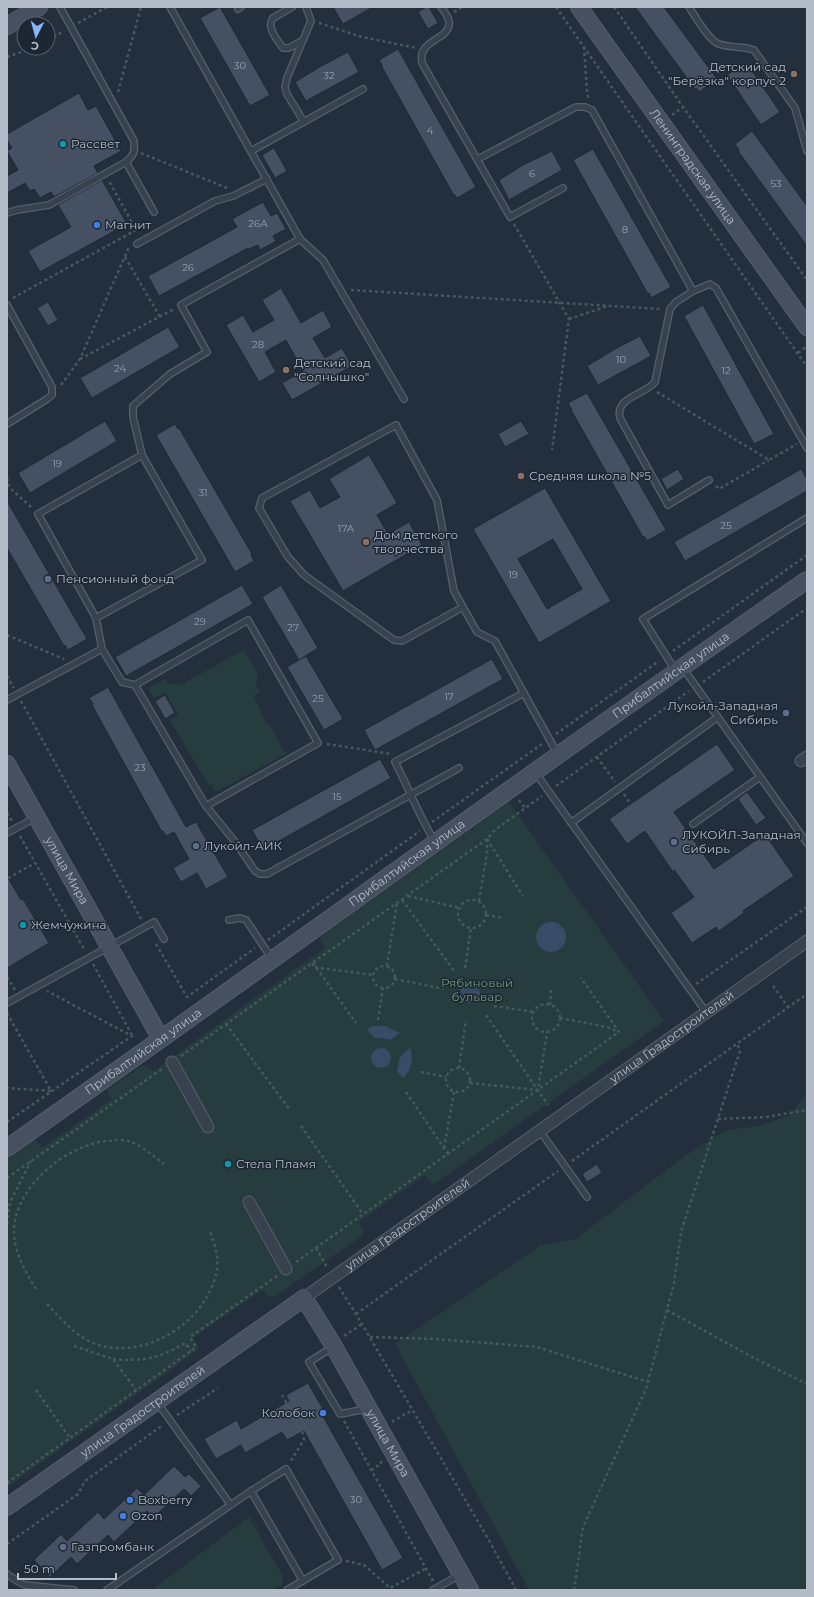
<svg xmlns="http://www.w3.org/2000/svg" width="814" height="1597" font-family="Montserrat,sans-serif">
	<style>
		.green { fill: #263c3f }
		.water { fill: #394c67 }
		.building { fill: #455162; stroke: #1f2835; fill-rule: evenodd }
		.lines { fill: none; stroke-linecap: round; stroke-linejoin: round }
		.lane-casing { stroke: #565f6c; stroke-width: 8 }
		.street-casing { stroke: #565f6c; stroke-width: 13 }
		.secondary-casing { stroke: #565f6c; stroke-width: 18 }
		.path { stroke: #44595c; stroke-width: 2.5; stroke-dasharray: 3 3; stroke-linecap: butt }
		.lane { stroke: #38414e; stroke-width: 5.5 }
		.street { stroke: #38414e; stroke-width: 11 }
		.secondary { stroke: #465061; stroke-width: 16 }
		.education-dot { fill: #8d6e63; stroke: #1d2633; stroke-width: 1.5 }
		.culture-dot { fill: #0f9aa8; stroke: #1d2633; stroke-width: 1.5 }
		.shop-dot { fill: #3f7fe0; stroke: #1d2633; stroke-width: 1.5 }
		.service-dot { fill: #5c6f8a; stroke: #1d2633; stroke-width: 1.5 }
		.labels { text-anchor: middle; stroke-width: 3; stroke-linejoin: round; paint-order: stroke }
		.number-label { font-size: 10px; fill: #98a1af }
		.poi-label { font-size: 12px; fill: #b4bcc9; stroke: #1d2633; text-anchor: start }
		.street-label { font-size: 12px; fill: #b4bcc9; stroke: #1d2633 }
		.park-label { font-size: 12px; fill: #6b9a76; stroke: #1d2633 }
	</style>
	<rect width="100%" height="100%" fill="#242f3e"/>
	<g class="green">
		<path d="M244 650 258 673 256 686 260 692 254 696 266 723 269 724 286 754 216 792 212 785H208L170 720 178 715 166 693 154 698 148 688 165 679 167 683 180 685Z"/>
		<path d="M509 802 664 1021 436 1183H431L425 1175 359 1222 363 1228V1235L274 1297 268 1296 262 1290 193 1338 198 1345V1350L7 1487V1157L32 1140 37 1141 42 1148 112 1099 108 1093V1089L143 1065 148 1066 153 1071 325 948 321 942 320 937Z"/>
		<path d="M807 1095V1590H529L395 1344 541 1245 575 1239 685 1156 726 1130 759 1126 789 1115Z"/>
		<path d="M249 1517 282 1574 283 1584 272 1590H152Z"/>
	</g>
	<g class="water">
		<circle cx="551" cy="937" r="15"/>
		<circle cx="470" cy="993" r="10"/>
		<path d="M373 1026H385L400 1033 390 1040 382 1038H374L367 1029Z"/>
		<circle cx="381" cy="1058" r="10"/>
		<path d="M410 1048C414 1059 411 1071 403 1078L397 1071 400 1057Z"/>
	</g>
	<g class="building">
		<path d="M220 7 270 95 250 106 200 18Z"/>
		<path d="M333 7H373L343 24Z"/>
		<path d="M426 7H429L438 23 428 29 418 12Z"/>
		<path d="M635 7H664L717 79 699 92 696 88 695 89Z"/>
		<path d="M398 49 476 187 457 198 454 194H453L382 67H383L379 60Z"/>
		<path d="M348 52 359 72 306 101 295 82 323 65Z"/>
		<path d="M746 62 780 112 761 125 727 75Z"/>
		<path d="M79 93 88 110 96 106 121 151 94 166 98 173 54 197 51 192 40 198 34 189 30 191 25 183 7 193V176L18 170 7 151 12 148 7 140V134Z"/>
		<path d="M752 131 807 206V246L738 151 739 150 735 144Z"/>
		<path d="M274 148 287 171 275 178 262 155Z"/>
		<path d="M593 149 671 287 651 298 649 293 648 294 573 160Z"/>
		<path d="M552 151 562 170 509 200 499 180 523 165Z"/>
		<path d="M102 180 127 224 40 272 28 251 71 227 58 205Z"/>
		<path d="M263 202 271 216 277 213 286 229 273 236 276 241 260 250 258 245 249 249 248 248 159 296 148 276 237 227 232 219Z"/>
		<path d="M281 288 301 323 323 310 332 327 313 338 325 358 342 348 352 366 292 400 282 383 303 371 286 340 265 352 276 372 259 382 226 325 243 315 253 332 274 320 262 300Z"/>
		<path d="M48 302 58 320 48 326 37 308Z"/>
		<path d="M703 305 774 434 754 444 684 316Z"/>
		<path d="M168 327 180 347 92 398 80 378Z"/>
		<path d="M640 336 651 356 598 385 587 366 615 349Z"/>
		<path d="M587 393 666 530 647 541 644 536 643 537 571 410H572L568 403Z"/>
		<path d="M105 421 117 441 30 493 18 473Z"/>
		<path d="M521 421 529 434 505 447 498 434Z"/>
		<path d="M175 424 178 429 179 428 252 554 251 555 254 561 235 572 156 435Z"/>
		<path d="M369 455 397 503 377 515 388 534 409 522 422 545 343 591 290 501 310 490 320 508 340 497 329 479Z"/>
		<path d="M678 469 684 479 667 490 661 479Z"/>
		<path d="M801 469 807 479V491L685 561 674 542Z"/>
		<path d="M545 488 611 601 539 643 473 529ZM553 539 582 589 547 609 518 559Z"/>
		<path d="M7 501 87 639 68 650 65 645 64 646 7 548Z"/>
		<path d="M242 585 253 604 126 676 115 657Z"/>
		<path d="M281 585 318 648 299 660 262 597Z"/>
		<path d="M306 656 343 719 324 730 287 667Z"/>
		<path d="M492 659 503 679 375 750 364 730Z"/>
		<path d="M108 687 186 827 196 822 228 877 206 889 197 873 181 882 173 868 189 859 174 832 166 836 163 831 162 832 92 705 93 704 89 698Z"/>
		<path d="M165 695 175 713 165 719 155 701Z"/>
		<path d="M717 744 735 770 674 812 714 869 765 834 794 876 743 911 744 913 719 931 716 927 692 943 671 913 694 897 674 870 673 872 645 831 627 844 609 819Z"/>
		<path d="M380 759 391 778 263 850 252 830Z"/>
		<path d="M747 792 766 818 756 825 738 799Z"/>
		<path d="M7 876 21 900 23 899 49 943 7 968Z"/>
		<path d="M597 1164 602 1173 587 1182 582 1174Z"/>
		<path d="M308 1383 327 1416 324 1418 403 1558 382 1570 304 1431 287 1440 282 1432 245 1453 241 1445 216 1459 204 1439 237 1420 241 1429 289 1401 286 1395Z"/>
		<path d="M174 1466 185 1477 189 1474 201 1486 191 1496 184 1489 153 1518 147 1511 114 1542 108 1535 77 1564 71 1557 50 1577 34 1560 61 1534 67 1541 98 1512 104 1519 137 1488 144 1495Z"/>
	</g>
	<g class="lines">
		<g class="lane-casing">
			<g id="lane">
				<path d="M170 7 300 239 323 260 404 399"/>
				<path d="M292 7 273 18C266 27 277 40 283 48H289L302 41"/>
				<path d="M441 7C444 11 448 16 449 21 452 41 417 38 422 63L510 217 563 188"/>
				<path d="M689 7C696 17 708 40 719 44 730 48 743 46 754 50L795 108 807 151"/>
				<path d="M238 9 241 7"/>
				<path d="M304 122 287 94 285 87 287 78 311 21 306 7"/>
				<path d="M251 151 363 89"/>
				<path d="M478 159 576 107H585L592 110 693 291 710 284 716 288 807 448"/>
				<path d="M126 162 154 212"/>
				<path d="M7 213 17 210 49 205 126 162C134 155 135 152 134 141L60 7"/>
				<path d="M137 244 215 201 233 196 267 179"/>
				<path d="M693 291 676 302 670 309 655 382C643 396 615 397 620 418L668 505 709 480"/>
				<path d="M7 305 52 387V395L47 399 7 424"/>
				<path d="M142 455 133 417V406L170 374 207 352 181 305 300 239"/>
				<path d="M463 607 402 641 394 640 304 575 288 557 259 508 262 498 396 425 437 500 454 591 477 632 495 641 557 753"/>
				<path d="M102 649 122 682 135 685 206 806 318 743 248 620 135 685"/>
				<path d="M683 668 807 843"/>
				<path d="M675 670 643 619 807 518"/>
				<path d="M7 700 102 649 96 618 38 514 142 455 202 560 96 618"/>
				<path d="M535 772 706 1012"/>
				<path d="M206 806 236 843 255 871 260 874H267L459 768"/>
				<path d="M571 823 718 717"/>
				<path d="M693 824 760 777"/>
				<path d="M7 833 35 818"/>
				<path d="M435 842C419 816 409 789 395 762L524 693"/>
				<path d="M229 920 240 918 246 920 272 959"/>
				<path d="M7 1003 154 922 164 939"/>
				<path d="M540 1131 587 1197"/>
				<path d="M333 1347 309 1362 340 1414 366 1409"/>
				<path d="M157 1402 230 1504"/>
				<path d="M251 1491 303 1581"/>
				<path d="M7 1574 17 1581 25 1585 74 1590"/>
				<path d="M107 1590 251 1491 286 1469 338 1560 287 1590"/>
				<path d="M433 1590 461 1574"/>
			</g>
		</g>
		<g class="street-casing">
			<g id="street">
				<path d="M801 761 807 757"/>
				<path d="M172 1062 208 1127"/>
				<path d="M249 1202 286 1269"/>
				<path id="s1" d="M304 1298 807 941"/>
			</g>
		</g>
		<g class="secondary-casing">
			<g id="secondary">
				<path id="s2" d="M579 7 807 327"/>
				<path d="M7 26 39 7"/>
				<path id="s3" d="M7 764 161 1039"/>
				<path id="s4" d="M7 1148C275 960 538 766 807 580"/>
				<path id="s5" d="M7 1507 304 1298 332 1343 470 1590"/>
			</g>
		</g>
		<g class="path">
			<path d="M556 7 807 367"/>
			<path d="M614 7 683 107 807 280"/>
			<path d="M454 12 462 7"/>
			<path d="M78 23 107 7"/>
			<path d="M319 23 362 37 417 48"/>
			<path d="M48 40 64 31"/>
			<path d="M584 47 587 92 589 100"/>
			<path d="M7 57 33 48"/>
			<path d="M118 92 141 7"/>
			<path d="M672 115 683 107"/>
			<path d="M141 153 227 188"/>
			<path d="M514 224 569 319 552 450"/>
			<path d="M125 257 160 317"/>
			<path d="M351 290 661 309"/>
			<path d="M13 298 136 230 109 181"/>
			<path d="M569 319 608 306"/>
			<path d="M798 353 807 346"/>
			<path d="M80 359 174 309"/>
			<path d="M61 385 80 359 129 247"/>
			<path d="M657 392 769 460 797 444"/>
			<path d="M7 478 9 487 33 509"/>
			<path d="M716 486 719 489 769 460"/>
			<path d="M7 635 64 659"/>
			<path d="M673 651 807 555"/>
			<path d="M7 676 14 688"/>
			<path d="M703 682 807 608"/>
			<path d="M21 701 141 919"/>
			<path d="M556 734 659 661"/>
			<path d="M327 744 391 754"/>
			<path d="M597 757 615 782"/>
			<path d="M556 786 689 691"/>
			<path d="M624 794 629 802"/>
			<path d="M519 800 525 808"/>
			<path d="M7 813 12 821"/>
			<path d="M432 822 542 744"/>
			<path d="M20 836 85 951"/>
			<path d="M487 839 523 896"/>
			<path d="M8 878 35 863"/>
			<path d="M408 896 460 908"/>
			<path d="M402 900 455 972"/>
			<circle cx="472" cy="914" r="14"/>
			<path d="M479 901 487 853V840"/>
			<path d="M486 915 504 918"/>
			<path d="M268 940 420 831"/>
			<path d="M156 944 187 997 255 948"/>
			<path d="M313 963 356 1023"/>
			<path d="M313 963V967L373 975"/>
			<path d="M93 964 132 1035"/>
			<circle cx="384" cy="977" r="11"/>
			<path d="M387 966 397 903"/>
			<path d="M465 968 471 928"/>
			<path d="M7 977 15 990"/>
			<path d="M395 979 444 989"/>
			<path d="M696 984 807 907"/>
			<path d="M773 986 788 1007"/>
			<circle cx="546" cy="1018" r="14"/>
			<path d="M550 1005 551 989"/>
			<path d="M494 1006 533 1012"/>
			<path d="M7 1013 51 1091 7 1088"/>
			<path d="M486 1015 548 1105"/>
			<path d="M560 1018 607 1027 619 1032"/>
			<path d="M378 1020 383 988"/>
			<path d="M226 1024 290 1110"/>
			<path d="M181 1056 487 839 495 830 542 796"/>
			<circle cx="458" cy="1080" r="12"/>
			<path d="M459 1068 466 1020"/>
			<path d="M421 1072 446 1077"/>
			<path d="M470 1083 538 1090 547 1032"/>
			<path d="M406 1092 448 1154"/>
			<path d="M718 1119 766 1117 807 1110"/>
			<path d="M7 1122 132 1036 47 991"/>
			<path d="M301 1126 363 1214"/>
			<path d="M444 1148 454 1092"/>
			<path d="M572 1161 807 994"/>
			<path d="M7 1178 162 1069"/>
			<path d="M7 1224 10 1202 31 1161"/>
			<path d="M316 1248 328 1269"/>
			<path d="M296 1262 619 1032 581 978"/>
			<path d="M339 1287 362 1324 490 1542 516 1590"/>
			<path d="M36 1289C25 1272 13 1250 14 1229 16 1186 66 1145 107 1141 115 1140 124 1139 131 1142 143 1146 154 1157 164 1164"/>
			<path d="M47 1304C62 1320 76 1337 96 1344 146 1362 209 1320 217 1269 219 1256 214 1243 210 1231"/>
			<path d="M667 1310 754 1358 807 1384"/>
			<path d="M356 1314 558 1171"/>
			<path d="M344 1336 362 1324"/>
			<path d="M370 1337 435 1339 537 1347 648 1382"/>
			<path d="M74 1346 113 1359 136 1390"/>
			<path d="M113 1359C143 1362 160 1358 185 1343L191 1351"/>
			<path d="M36 1390 70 1438"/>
			<path d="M282 1395 302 1430 304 1440 290 1462"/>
			<path d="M177 1415 218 1388"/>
			<path d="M344 1421 433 1581"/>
			<path d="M394 1422 393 1421 413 1410"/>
			<path d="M371 1470 381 1464V1461"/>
			<path d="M7 1483 191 1351 196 1347 190 1337 277 1276"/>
			<path d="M7 1544 78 1494 85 1481 163 1425"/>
			<path d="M346 1561 364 1565 390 1588 425 1569"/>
			<path d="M574 1590 583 1527 646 1389 674 1283 681 1232 740 1051 737 1043"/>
		</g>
		<use href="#lane" class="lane"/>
		<use href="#street" class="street"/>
		<use href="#secondary" class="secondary"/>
	</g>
	<g class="education-dot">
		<circle cx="794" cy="74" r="4"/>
		<circle cx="286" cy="370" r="4"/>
		<circle cx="521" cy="476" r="4"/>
		<circle cx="366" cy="542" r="4"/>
	</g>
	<g class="culture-dot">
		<circle cx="63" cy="144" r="4"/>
		<circle cx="23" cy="925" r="4"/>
		<circle cx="228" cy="1164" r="4"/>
	</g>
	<g class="shop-dot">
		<circle cx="97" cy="225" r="4"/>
		<circle cx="323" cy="1413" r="4"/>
		<circle cx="130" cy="1500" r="4"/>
		<circle cx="123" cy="1516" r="4"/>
	</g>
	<g class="service-dot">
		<circle cx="48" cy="579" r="4"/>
		<circle cx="786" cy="713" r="4"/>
		<circle cx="674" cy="842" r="4"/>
		<circle cx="196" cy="846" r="4"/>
		<circle cx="63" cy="1547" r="4"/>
	</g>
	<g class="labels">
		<g class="number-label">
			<text x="240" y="69">30</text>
			<text x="329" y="79">32</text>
			<text x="430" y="134">4</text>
			<text x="532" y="177">6</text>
			<text x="776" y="187">53</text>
			<text x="258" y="227">26А</text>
			<text x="625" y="233">8</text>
			<text x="188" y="271">26</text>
			<text x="258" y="348">28</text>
			<text x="621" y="363">10</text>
			<text x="120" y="372">24</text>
			<text x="726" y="374">12</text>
			<text x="57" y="467">19</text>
			<text x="203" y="496">31</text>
			<text x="726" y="529">25</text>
			<text x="346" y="532">17А</text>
			<text x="513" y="578">19</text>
			<text x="200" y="625">29</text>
			<text x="293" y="631">27</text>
			<text x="449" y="700">17</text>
			<text x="318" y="702">25</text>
			<text x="140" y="771">23</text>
			<text x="337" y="800">15</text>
			<text x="356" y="1503">30</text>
		</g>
		<g class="poi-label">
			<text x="786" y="71" text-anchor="end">Детский сад<tspan x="786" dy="14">"Берёзка" корпус 2</tspan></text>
			<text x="71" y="148">Рассвет</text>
			<text x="105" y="229">Магнит</text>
			<text x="294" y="367">Детский сад<tspan x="294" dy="14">"Солнышко"</tspan></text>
			<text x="529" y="480">Средняя школа №5</text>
			<text x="374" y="539">Дом детского<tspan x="374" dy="14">творчества</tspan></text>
			<text x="56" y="583">Пенсионный фонд</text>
			<text x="778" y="710" text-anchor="end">Лукойл-Западная<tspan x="778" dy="14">Сибирь</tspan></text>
			<text x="682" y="839">ЛУКОЙЛ-Западная<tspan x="682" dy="14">Сибирь</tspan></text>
			<text x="204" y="850">Лукойл-АИК</text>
			<text x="31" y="929">Жемчужина</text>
			<text x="236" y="1168">Стела Пламя</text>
			<text x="315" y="1417" text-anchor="end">Колобок</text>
			<text x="138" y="1504">Boxberry</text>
			<text x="131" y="1520">Ozon</text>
			<text x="71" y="1551">Газпромбанк</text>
		</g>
		<g class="street-label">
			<text dy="4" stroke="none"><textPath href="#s2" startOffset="196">Ленинградская улица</textPath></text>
			<text dy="4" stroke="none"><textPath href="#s4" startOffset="815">Прибалтийская улица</textPath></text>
			<text dy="4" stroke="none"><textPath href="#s4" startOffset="491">Прибалтийская улица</textPath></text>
			<text dy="4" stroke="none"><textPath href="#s3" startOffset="122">улица Мира</textPath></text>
			<text dy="4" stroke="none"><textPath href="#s1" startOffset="451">улица Градостроителей</textPath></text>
			<text dy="4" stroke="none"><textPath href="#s4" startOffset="167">Прибалтийская улица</textPath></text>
			<text dy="4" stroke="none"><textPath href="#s1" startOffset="127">улица Градостроителей</textPath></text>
			<text dy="4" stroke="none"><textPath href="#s5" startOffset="166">улица Градостроителей</textPath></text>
			<text dy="4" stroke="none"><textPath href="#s5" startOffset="531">улица Мира</textPath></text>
		</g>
		<g class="park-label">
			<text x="477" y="987">Рябиновый<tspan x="477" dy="14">бульвар</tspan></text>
		</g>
	</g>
	<rect width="814" height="1597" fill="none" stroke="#b4bcc9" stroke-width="16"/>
	<g transform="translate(36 36) rotate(186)"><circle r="19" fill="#1d2633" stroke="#59626f"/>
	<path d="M0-3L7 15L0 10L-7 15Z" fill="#8ab4f8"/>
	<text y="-6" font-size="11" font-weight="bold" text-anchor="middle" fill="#b4bcc9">С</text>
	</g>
	<path d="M18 1573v6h98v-6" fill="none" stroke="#b4bcc9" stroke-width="2"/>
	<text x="24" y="1573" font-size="12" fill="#b4bcc9" stroke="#1d2633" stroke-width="3" paint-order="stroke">50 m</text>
</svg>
